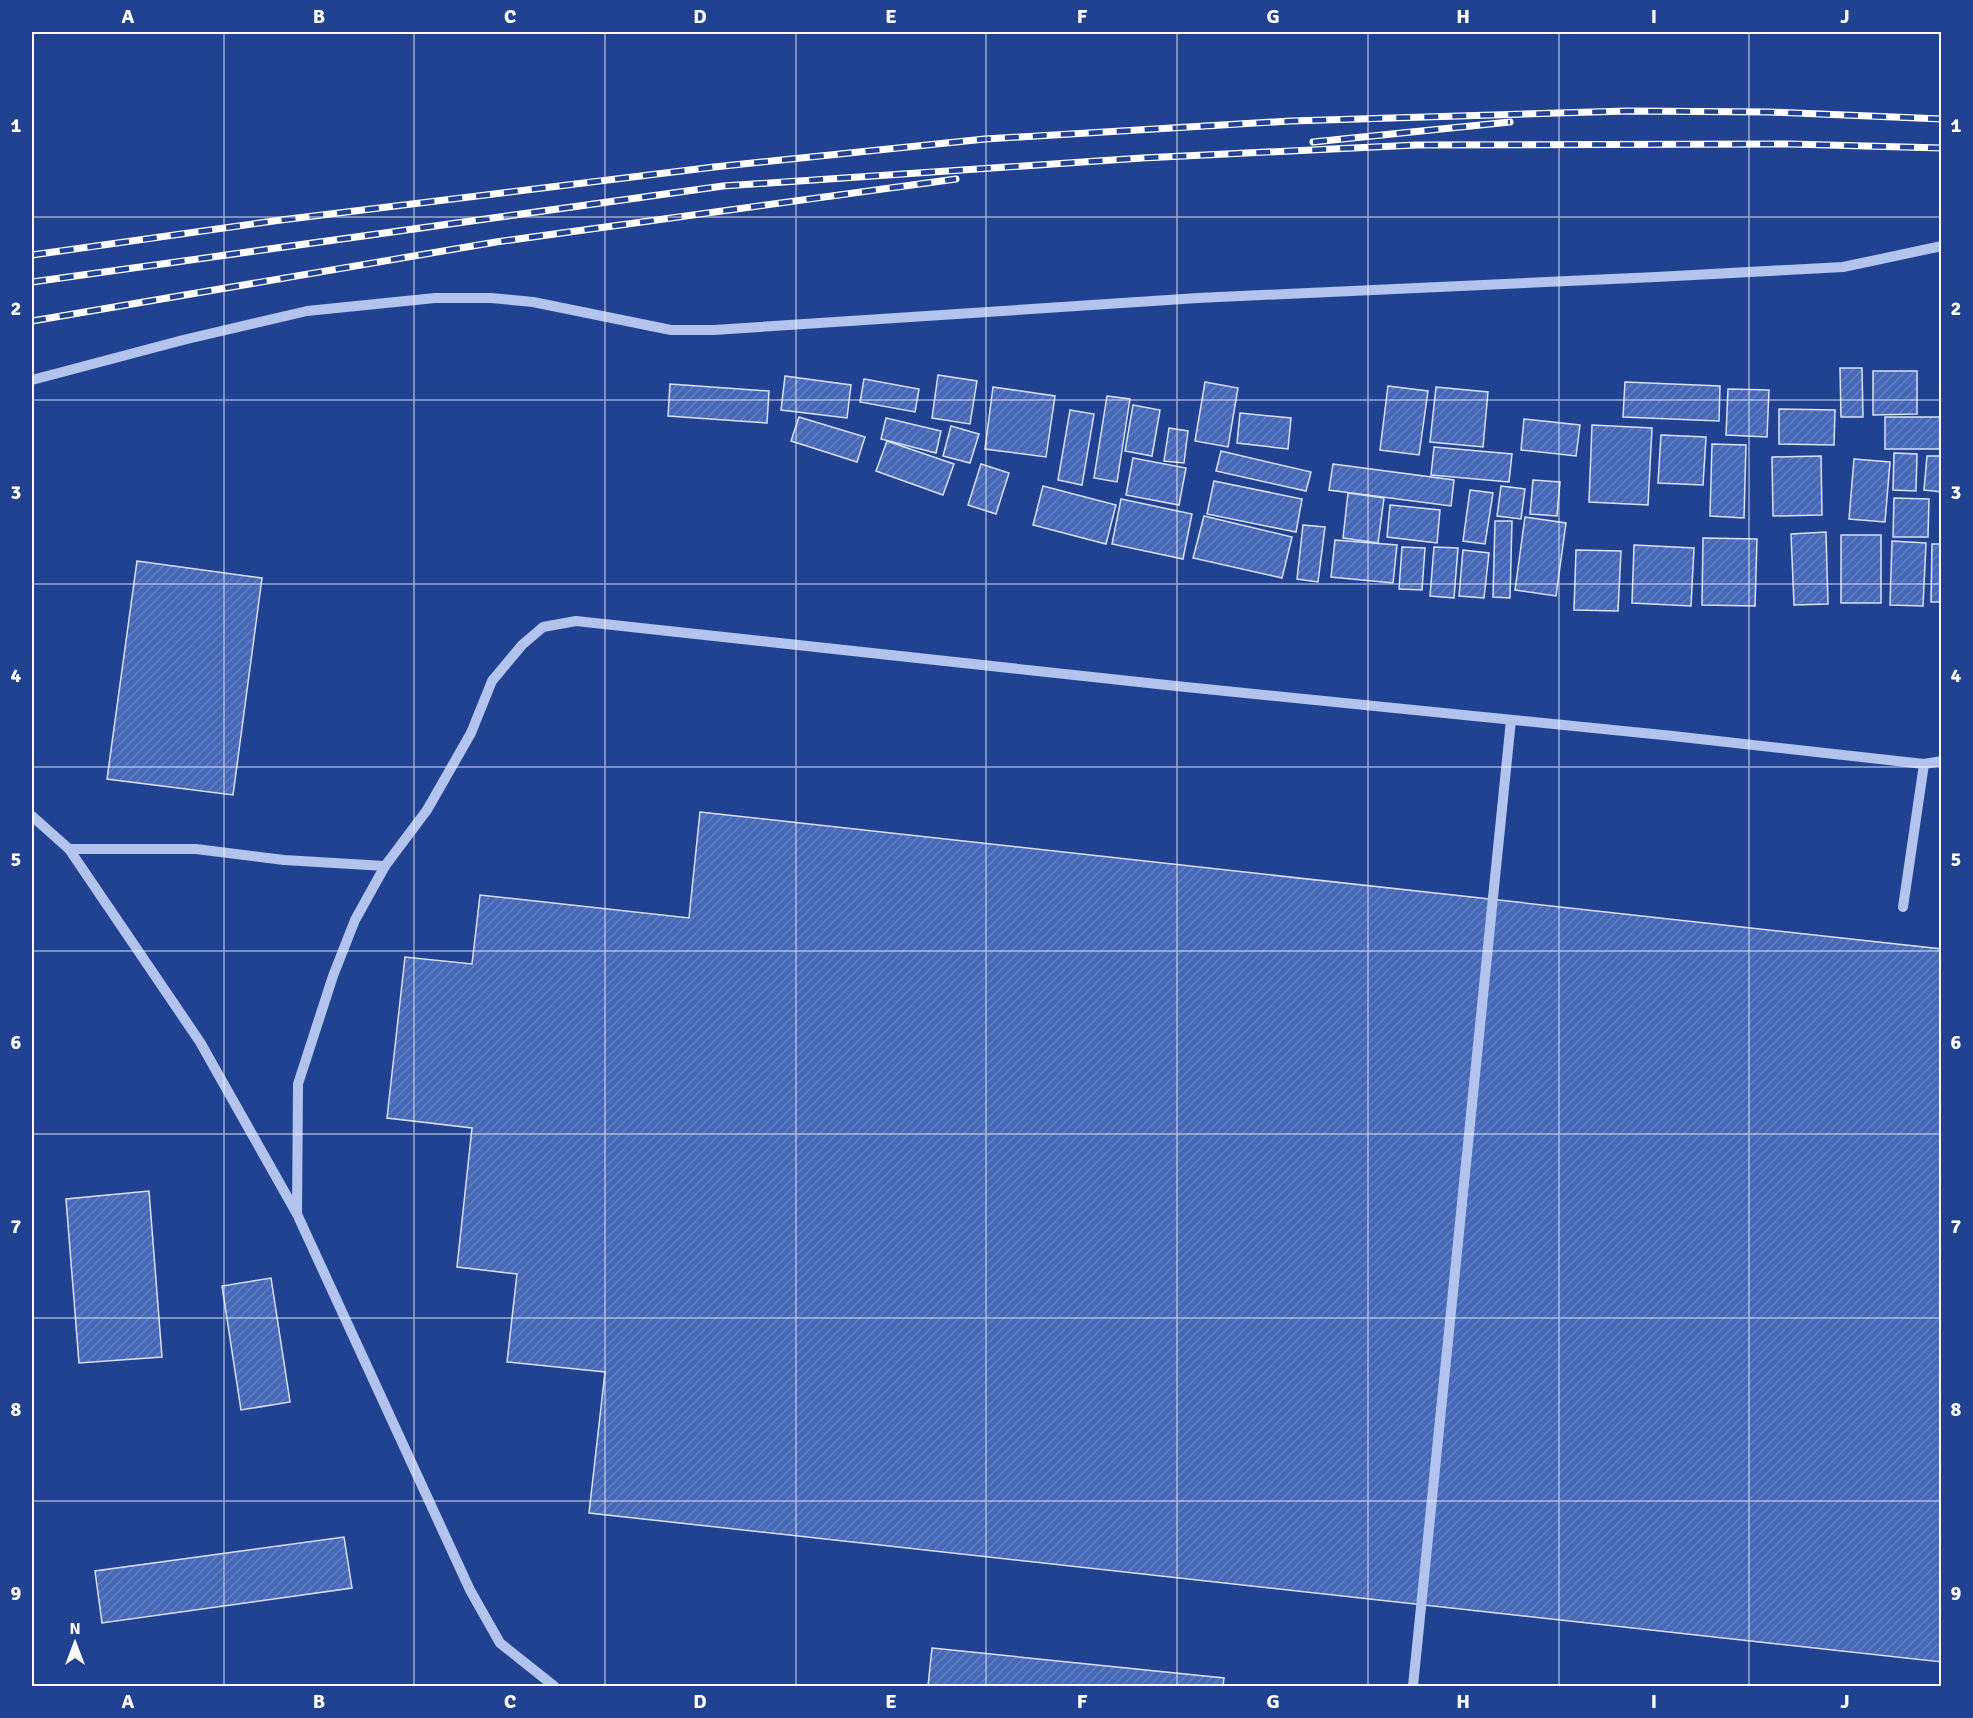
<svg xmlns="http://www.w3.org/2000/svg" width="1973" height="1718" font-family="Signika,sans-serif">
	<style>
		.building { fill: url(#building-hatch); stroke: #d8e2f9; stroke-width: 1.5 }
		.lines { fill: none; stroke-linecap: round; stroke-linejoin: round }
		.minor { stroke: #b2c4ed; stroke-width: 10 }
		.rail-casing { stroke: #fff; stroke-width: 7 }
		.rail { stroke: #214291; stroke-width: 4.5; stroke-dasharray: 14; stroke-linecap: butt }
		.grid { fill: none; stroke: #fff; stroke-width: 1.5; stroke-opacity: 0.55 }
		.neatline { fill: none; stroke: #fff; stroke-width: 2 }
		.grid-label { font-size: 20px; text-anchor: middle; font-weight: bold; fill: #fff }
	</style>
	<defs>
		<pattern id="building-hatch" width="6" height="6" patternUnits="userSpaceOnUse" patternTransform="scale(1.5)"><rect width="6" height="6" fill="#4668b6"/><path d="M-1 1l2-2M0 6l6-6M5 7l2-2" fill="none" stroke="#627fc1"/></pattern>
	</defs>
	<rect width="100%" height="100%" fill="#214291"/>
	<g class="building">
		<path d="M1840 368H1862L1863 417H1841Z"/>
		<path d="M1873 371H1917V414L1873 415Z"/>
		<path d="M938 375 977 381 970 424 932 418Z"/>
		<path d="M785 376 851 385 847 418 781 410Z"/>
		<path d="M864 379 919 389 915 412 860 402Z"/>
		<path d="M1205 382 1238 388 1228 447 1195 441Z"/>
		<path d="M1625 382 1720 386 1719 421 1623 417Z"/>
		<path d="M670 384 769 391 767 423 668 416Z"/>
		<path d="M1388 386 1428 391 1419 455 1380 450Z"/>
		<path d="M993 387 1055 396 1046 457 985 449Z"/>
		<path d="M1436 387 1488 392 1483 447 1430 442Z"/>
		<path d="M1728 389 1769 390 1767 437 1726 435Z"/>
		<path d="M1107 396 1130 399 1117 482 1094 478Z"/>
		<path d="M1133 405 1160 410 1152 456 1125 451Z"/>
		<path d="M1779 409 1835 410 1834 445 1779 444Z"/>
		<path d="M1070 410 1094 414 1082 485 1058 480Z"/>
		<path d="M1240 413 1291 418 1288 449 1237 443Z"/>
		<path d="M799 417 865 437 857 462 791 441Z"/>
		<rect x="1885" y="417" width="57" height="32"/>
		<path d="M886 418 941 431 936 453 881 439Z"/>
		<path d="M1524 419 1580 425 1576 456 1521 450Z"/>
		<path d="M1592 425 1652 428 1648 505 1589 502Z"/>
		<path d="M951 426 979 434 970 463 943 456Z"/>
		<path d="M1169 428 1188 431 1184 463 1164 461Z"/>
		<path d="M1661 435 1706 437 1703 485 1658 483Z"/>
		<path d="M887 441 954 464 943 495 876 471Z"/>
		<path d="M1712 444 1746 445 1744 518 1710 516Z"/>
		<path d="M1434 447 1512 454 1509 482 1431 475Z"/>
		<path d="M1221 451 1311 472 1306 491 1216 471Z"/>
		<path d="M1894 453 1917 454 1916 491 1893 490Z"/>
		<path d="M1821 456 1822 515 1773 516 1772 457Z"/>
		<path d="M1927 456H1942V492L1924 490Z"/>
		<path d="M1133 458 1186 468 1179 505 1126 495Z"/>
		<path d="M1854 459 1890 462 1885 522 1849 519Z"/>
		<path d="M981 464 1009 473 996 514 968 505Z"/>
		<path d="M1333 464 1454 480 1451 506 1329 490Z"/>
		<path d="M1533 480 1560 482 1557 516 1530 514Z"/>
		<path d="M1214 481 1302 499 1296 532 1207 514Z"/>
		<path d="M1043 486 1116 505 1106 544 1033 525Z"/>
		<path d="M1501 486 1525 489 1521 519 1497 516Z"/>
		<path d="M1470 490 1493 493 1485 544 1463 541Z"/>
		<path d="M1348 493 1384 498 1378 543 1343 538Z"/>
		<path d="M1894 498 1929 499 1928 537H1893Z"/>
		<path d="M1121 499 1192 514 1183 559 1112 544Z"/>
		<path d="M1390 505 1440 510 1437 543 1387 537Z"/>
		<path d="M1204 516 1292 537 1282 578 1193 558Z"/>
		<path d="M1525 517 1566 523 1556 596 1515 590Z"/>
		<path d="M1495 521H1512L1510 598 1493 597Z"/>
		<path d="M1303 525 1325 527 1318 582 1297 579Z"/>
		<path d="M1826 532 1828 604 1794 605 1791 534Z"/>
		<rect x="1841" y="535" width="40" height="68"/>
		<path d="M1703 538 1757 539 1755 606 1702 605Z"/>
		<path d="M1335 540 1397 545 1393 583 1331 577Z"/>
		<path d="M1892 541 1926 543 1923 606 1890 605Z"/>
		<path d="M1932 544H1942V602H1931Z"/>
		<path d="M1634 545 1694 548 1691 606 1632 603Z"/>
		<path d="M1402 547 1425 548 1422 590 1399 589Z"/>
		<path d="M1434 547 1458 548 1454 598 1430 596Z"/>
		<path d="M1463 550 1489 553 1484 598 1459 596Z"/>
		<path d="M1576 550 1621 551 1618 611 1574 610Z"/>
		<path d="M137 561 262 578 233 795 107 779Z"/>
		<path d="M700 812 1942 949V1662L589 1513 605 1372 507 1362 517 1274 457 1267 472 1128 387 1118 405 957 472 964 480 895 689 918Z"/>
		<path d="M149 1191 162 1357 79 1363 66 1199Z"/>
		<path d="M271 1278 290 1402 241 1410 222 1286Z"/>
		<path d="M344 1537 352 1588 102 1623 95 1571Z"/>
		<path d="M932 1648 1224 1678 1223 1686H928Z"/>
	</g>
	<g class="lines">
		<g class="minor">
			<path d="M32 380 183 340 307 311 435 298H491L533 302 671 330H714L1198 298 1656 277 1843 267 1942 246"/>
			<path d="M32 816 69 849 200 1042 297 1214 470 1590 500 1643 554 1686"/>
			<path d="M69 849H196L284 860 385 866"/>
			<path d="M1903 907 1924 764"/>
			<path d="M297 1214 298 1084 333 976 355 920 385 866 427 810 471 733 492 681 522 645 543 627 576 621 1176 686 1673 736 1924 764 1942 761"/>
			<path d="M1413 1686 1511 720"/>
		</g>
		<g class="rail-casing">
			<g id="rail">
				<path d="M1313 142 1510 122"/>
				<path d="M32 255 281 220 714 167 985 139 1291 121 1627 111 1769 112 1942 119"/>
				<path d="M32 282 723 186 1142 158 1416 145 1789 144 1942 148"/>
				<path d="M32 321 496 242 956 179"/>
			</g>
		</g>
		<use href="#rail" class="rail"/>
	</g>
	<path class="grid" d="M224 32V1686M414 32V1686M605 32V1686M796 32V1686M986 32V1686M1177 32V1686M1368 32V1686M1559 32V1686M1749 32V1686M32 217H1942M32 400H1942M32 584H1942M32 767H1942M32 951H1942M32 1134H1942M32 1318H1942M32 1501H1942"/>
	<rect width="1973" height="1718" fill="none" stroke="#214291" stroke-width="66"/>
	<g transform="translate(75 1643)" stroke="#214291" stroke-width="4.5" paint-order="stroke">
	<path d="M0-4.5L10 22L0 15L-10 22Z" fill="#ffffff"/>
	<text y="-9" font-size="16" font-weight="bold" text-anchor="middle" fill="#ffffff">N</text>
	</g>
	<rect x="33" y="33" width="1907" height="1652" class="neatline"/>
	<g class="grid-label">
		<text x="128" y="23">A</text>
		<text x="319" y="23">B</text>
		<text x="510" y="23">C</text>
		<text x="700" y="23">D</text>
		<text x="891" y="23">E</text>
		<text x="1082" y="23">F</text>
		<text x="1273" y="23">G</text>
		<text x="1463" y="23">H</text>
		<text x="1654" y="23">I</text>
		<text x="1845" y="23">J</text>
		<text x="16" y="132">1</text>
		<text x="1956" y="132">1</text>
		<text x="16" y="315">2</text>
		<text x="1956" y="315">2</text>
		<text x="16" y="499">3</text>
		<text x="1956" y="499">3</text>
		<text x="16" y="682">4</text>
		<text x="1956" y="682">4</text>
		<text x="16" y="866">5</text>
		<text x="1956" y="866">5</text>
		<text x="16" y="1049">6</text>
		<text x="1956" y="1049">6</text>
		<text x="16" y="1233">7</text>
		<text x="1956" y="1233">7</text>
		<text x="16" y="1416">8</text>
		<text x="1956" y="1416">8</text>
		<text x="16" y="1600">9</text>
		<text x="1956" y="1600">9</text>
		<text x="128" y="1708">A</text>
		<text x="319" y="1708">B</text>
		<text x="510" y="1708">C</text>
		<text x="700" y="1708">D</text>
		<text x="891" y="1708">E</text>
		<text x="1082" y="1708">F</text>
		<text x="1273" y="1708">G</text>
		<text x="1463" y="1708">H</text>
		<text x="1654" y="1708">I</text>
		<text x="1845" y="1708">J</text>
	</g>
</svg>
